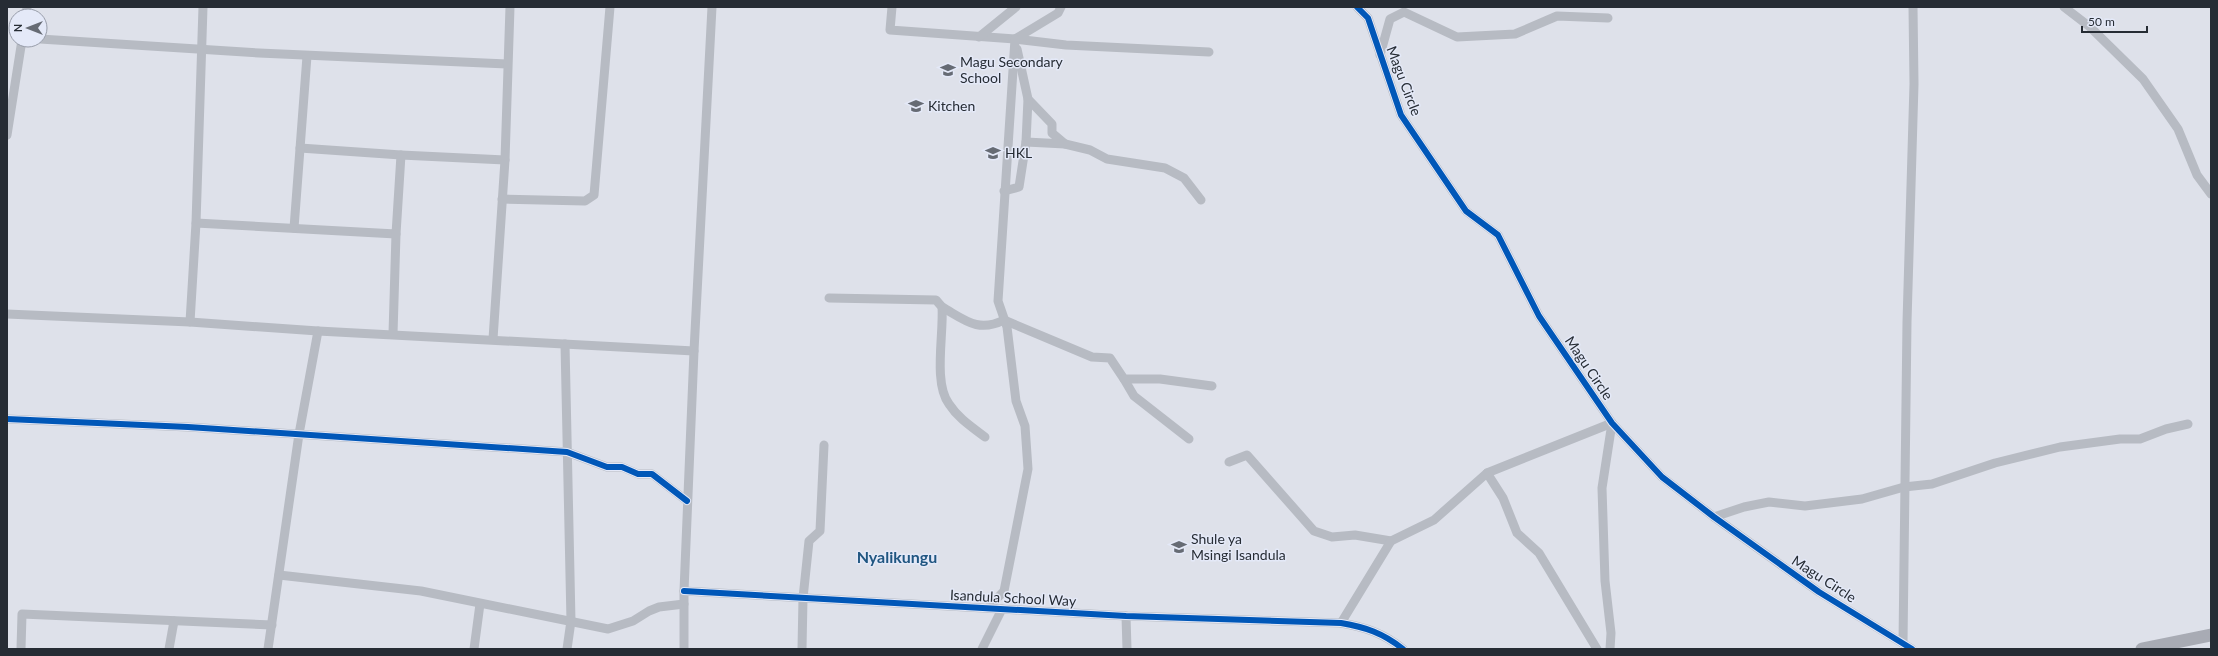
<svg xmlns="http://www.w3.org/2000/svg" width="2218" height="656" font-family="Lato,sans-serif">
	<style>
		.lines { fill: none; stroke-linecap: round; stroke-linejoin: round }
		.street { stroke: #b7bbc3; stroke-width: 9 }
		.secondary { stroke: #a8abb4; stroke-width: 13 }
		.cycleway-casing { stroke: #e4e9f8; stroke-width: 8 }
		.cycleway { stroke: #0057b8; stroke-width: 6 }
		.labels { text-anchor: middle; stroke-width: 3; stroke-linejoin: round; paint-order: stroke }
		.poi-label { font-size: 14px; fill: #262c34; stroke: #e4e9f8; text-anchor: start }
		.street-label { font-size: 14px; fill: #262c34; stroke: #e4e9f8 }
		.quarter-label { font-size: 16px; font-weight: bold; fill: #205681; stroke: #e4e9f8 }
	</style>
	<rect width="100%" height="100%" fill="#dee1ea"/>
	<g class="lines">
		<g class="street">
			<path d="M892 7 890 30 1015 39"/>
			<path d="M1061 7 1058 13 1015 39 1066 45 1209 52"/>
			<path d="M1357 7 1368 18 1401 115 1466 211 1498 235 1539 316 1612 423 1662 477 1714 517 1819 592 1912 649"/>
			<path d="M2064 7 2090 27 2143 79 2178 129 2197 175 2211 194"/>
			<path d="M26 16 27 7"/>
			<path d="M979 37 1016 7"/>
			<path d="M40 39 259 53 507 64"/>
			<path d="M1017 49 1028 99 1052 124V133L1065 144"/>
			<path d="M1380 55 1390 19 1404 12 1457 37 1515 34 1557 16 1608 18"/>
			<path d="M7 135 22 40"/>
			<path d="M1026 142 1028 99"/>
			<path d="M300 148 401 155"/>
			<path d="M1004 191 1019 187 1026 142 1065 144 1090 150 1107 159 1165 168 1184 178 1201 200"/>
			<path d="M502 199 585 201 594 195 610 7"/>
			<path d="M196 223 396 234 401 155 505 160"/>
			<path d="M294 228 307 56"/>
			<path d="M829 298 936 300 942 307C944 333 933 383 949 404 958 418 972 427 985 437"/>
			<path d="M942 307C965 320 978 333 1004 320L1092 357 1110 358 1124 379H1160L1212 386"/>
			<path d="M7 314 190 322 318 331 694 351"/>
			<path d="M190 322 196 223 203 7"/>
			<path d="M393 334 396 234"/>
			<path d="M493 339 505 160 510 7"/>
			<path d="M565 344 571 621 567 649"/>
			<path d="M1124 379 1134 396 1189 439"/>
			<path d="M7 419 188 427 567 452 607 467H622L638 474H652L687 501"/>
			<path d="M1229 462 1247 455 1314 531 1332 537 1355 535 1391 541"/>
			<path d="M1487 473 1503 498 1517 533 1539 553 1597 649"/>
			<path d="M1714 517 1744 507 1769 502 1805 506 1862 499 1904 487 1932 484 1995 463 2060 447 2120 439H2140L2166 429 2188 424"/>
			<path d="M279 575 421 591 608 629 633 621 649 611 659 607 684 604"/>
			<path d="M684 591 1126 616 1341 623C1365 627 1383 633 1403 649"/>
			<path d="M988 608 1004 591 1028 469 1025 426 1016 401 1007 327 998 301 1015 39"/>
			<path d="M1126 616 1127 649"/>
			<path d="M1341 623 1391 541 1434 520 1487 473 1612 423"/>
			<path d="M1903 643 1907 322 1914 84 1913 7"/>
			<path d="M21 649 22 614 272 625"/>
			<path d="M169 649 174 621"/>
			<path d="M268 649 299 434 318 331"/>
			<path d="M474 649 480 604"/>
			<path d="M684 649V591L694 351 712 7"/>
			<path d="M802 649 803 598 809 541 820 531 824 445"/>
			<path d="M982 649 1002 609"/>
			<path d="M1610 649 1611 633 1605 581 1602 488 1612 423"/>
		</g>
		<path class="secondary" d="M2142 649 2211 635"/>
		<g class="cycleway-casing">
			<g id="cycleway">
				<path d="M1357 7 1368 18 1401 115 1466 211 1498 235 1539 316 1612 423 1662 477 1714 517 1819 592 1912 649"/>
				<path d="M7 419 188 427 567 452 607 467H622L638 474H652L687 501"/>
				<path d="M684 591 1126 616 1341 623C1365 627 1383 633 1403 649"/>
			</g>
		</g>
		<use href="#cycleway" class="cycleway"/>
	</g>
	<defs>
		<g id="school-bare" transform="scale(1.2)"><path d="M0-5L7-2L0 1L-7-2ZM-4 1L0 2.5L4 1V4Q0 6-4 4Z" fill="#666b74" stroke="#e4e9f8" stroke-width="2.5" paint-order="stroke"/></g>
	</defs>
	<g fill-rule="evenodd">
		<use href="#school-bare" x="948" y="70"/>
		<use href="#school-bare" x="916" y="106"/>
		<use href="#school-bare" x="993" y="153"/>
		<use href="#school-bare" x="1179" y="547"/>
	</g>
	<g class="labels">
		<g class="poi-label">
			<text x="960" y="67">Magu Secondary<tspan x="960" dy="16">School</tspan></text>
			<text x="928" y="111">Kitchen</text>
			<text x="1005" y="158">HKL</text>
			<text x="1191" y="544">Shule ya<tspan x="1191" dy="16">Msingi Isandula</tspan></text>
		</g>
		<g class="street-label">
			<text transform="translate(1404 81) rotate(69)" y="5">Magu Circle</text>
			<text transform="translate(1589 368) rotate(56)" y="5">Magu Circle</text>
			<text transform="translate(1824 579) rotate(33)" y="5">Magu Circle</text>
			<text transform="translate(1013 598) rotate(3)" y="5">Isandula School Way</text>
		</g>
		<g class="quarter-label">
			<text x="897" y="563">Nyalikungu</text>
		</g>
	</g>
	<rect width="2218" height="656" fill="none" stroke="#262c34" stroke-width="16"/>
	<g transform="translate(28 28) rotate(270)"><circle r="19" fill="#e4e9f8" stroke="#989daa"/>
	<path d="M0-3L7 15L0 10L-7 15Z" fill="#666b74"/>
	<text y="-6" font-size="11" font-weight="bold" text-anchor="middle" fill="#262c34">N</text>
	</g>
	<path d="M2082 26v6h65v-6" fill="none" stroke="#262c34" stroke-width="2"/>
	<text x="2088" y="26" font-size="12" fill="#262c34" stroke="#e4e9f8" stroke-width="3" paint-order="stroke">50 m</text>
</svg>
